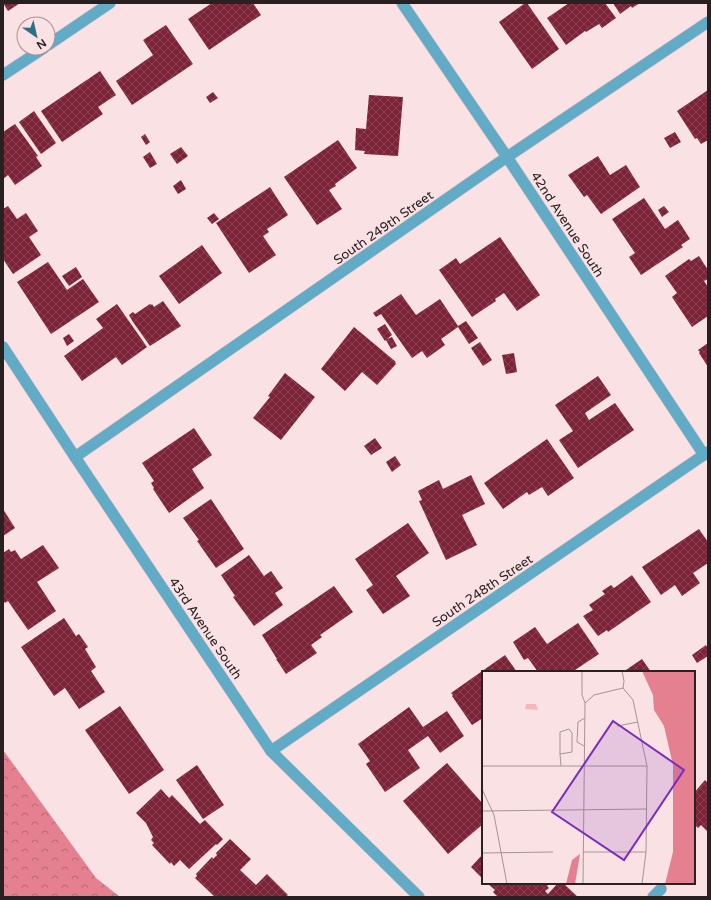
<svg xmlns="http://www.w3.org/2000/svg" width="711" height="900" font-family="'Varela Round',sans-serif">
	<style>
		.forest { fill: url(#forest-crowns) }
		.building { fill: url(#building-cross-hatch) }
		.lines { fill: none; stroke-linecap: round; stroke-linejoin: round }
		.minor-casing { stroke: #d3bec1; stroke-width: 12 }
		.tertiary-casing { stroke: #d3bec1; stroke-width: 12 }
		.minor { stroke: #62abc6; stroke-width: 11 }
		.tertiary { stroke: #62abc6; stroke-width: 11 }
		.labels { text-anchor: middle; stroke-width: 4; stroke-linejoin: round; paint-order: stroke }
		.street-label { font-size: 13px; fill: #282021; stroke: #f9e1e4 }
		.inset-road { fill: none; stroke: #a59496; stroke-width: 1 }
		.view { fill: #7b2cbf; fill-opacity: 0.15; stroke: #7b2cbf; stroke-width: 2 }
		.inset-edge { fill: none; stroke: #282021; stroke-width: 2 }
	</style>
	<defs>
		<pattern id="forest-crowns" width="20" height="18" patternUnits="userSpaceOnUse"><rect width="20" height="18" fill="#e48090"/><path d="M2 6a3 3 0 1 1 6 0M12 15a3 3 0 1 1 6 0" fill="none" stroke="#b96875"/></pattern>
		<pattern id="building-cross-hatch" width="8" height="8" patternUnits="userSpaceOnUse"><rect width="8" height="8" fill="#7c2338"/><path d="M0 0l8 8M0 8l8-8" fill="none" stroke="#894252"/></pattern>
	</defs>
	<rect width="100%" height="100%" fill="#f9e1e4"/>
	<path class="forest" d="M3 750 96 878 120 897H3Z"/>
	<g class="building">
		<path d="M3 3H20L8 11Z"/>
		<path d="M212 3H253L261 15 209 50 188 19Z"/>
		<path d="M525 3H527L559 49 532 69 499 22Z"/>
		<path d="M569 3H605L616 18 602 28 599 24 586 32 585 31 566 45 547 18Z"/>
		<path d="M613 3H640L632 8 631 6 620 14Z"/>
		<path d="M166 25 193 64 132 105 116 81 153 55 143 40Z"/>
		<path d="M100 71 116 95 98 107 103 114 62 142 41 111Z"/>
		<path d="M708 90V140L701 144 697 138 695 139 677 111Z"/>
		<path d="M213 92 218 98 210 103 206 97Z"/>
		<path d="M369 95 403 97 398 156 364 154 365 151 355 150 356 128 366 129Z"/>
		<path d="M34 111 56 143 41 154 19 122Z"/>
		<path d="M15 124 38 156 36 157 42 166 15 185 8 175 3 179V132Z"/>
		<path d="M675 132 681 142 670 148 664 138Z"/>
		<path d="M145 134 150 142 146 145 141 137Z"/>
		<path d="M338 140 357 168 335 184 336 186 329 190 342 209 317 225 284 177Z"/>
		<path d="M181 147 188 156 177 164 170 154Z"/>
		<path d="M150 152 157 164 150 168 143 157Z"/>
		<path d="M598 156 610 175 626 165 640 187 601 214 587 195 584 197 568 175Z"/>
		<path d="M181 180 186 189 178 194 173 186Z"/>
		<path d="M270 187 288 215 267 229 269 232 263 236 276 255 249 273 216 223Z"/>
		<path d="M644 198 665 229 678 220 690 239 681 245 683 247 641 275 629 257 635 253 612 219Z"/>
		<path d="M8 206 17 219 26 213 38 231 29 237 41 255 13 274 3 259V209Z"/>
		<path d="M664 206 669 212 662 217 658 210Z"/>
		<path d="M214 213 219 219 212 224 207 218Z"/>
		<path d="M500 237 540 295 517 311 504 293 495 299 496 301 472 317 439 270 456 258 460 264Z"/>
		<path d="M202 245 222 273 179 304 159 276Z"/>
		<path d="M699 256 708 270V279L704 281 708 287V316L692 327 672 297 677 293 665 276 689 259 691 261Z"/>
		<path d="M48 262 67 290 83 279 99 302 51 334 17 282Z"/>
		<path d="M76 267 82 277 69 286 62 276Z"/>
		<path d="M401 294 416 315 440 299 458 326 466 321 478 338 469 344 458 327 441 339 445 345 427 358 422 351 412 358 381 314 376 317 373 313Z"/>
		<path d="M163 301 181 326 150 346 133 322 129 315 133 312 135 314 150 304 151 305 152 304 154 307Z"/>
		<path d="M117 304 147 347 122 365 116 357 82 381 64 356 103 328 96 319Z"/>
		<path d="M385 324 392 335 387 339 392 337 397 346 391 349 386 340 385 341 377 329Z"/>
		<path d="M354 327 396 362H395L396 364 377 385 362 372 345 391 321 369Z"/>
		<path d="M69 334 74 341 67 346 63 338Z"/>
		<path d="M480 342 492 360 483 366 471 348Z"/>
		<path d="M708 343V367L699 353 700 352 698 350Z"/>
		<path d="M514 353 517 372 506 374 502 355Z"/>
		<path d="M285 373 315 397 281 440 253 418 270 397 268 396Z"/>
		<path d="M598 376 611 395 585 413 589 420 615 403 634 430 578 468 559 440 573 431 555 405Z"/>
		<path d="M194 428 212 455 192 469 204 488 169 513 153 489 154 488 151 483 154 481 142 463Z"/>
		<path d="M375 438 382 448 371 455 364 446Z"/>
		<path d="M547 439 574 478 548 496 542 487 529 495 527 492 503 509 484 483Z"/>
		<path d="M395 456 401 465 392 472 386 462Z"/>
		<path d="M471 475 485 504 462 515 477 545 446 560 419 501 422 500 418 491 439 480 443 489Z"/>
		<path d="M211 499 244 549 216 568 197 541 199 540 183 518Z"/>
		<path d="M3 509 15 528 3 536Z"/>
		<path d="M408 523 429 553 396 576 410 596 383 614 366 590 373 585 355 559Z"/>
		<path d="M699 529 708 542V563L693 573 700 583 682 596 675 585 661 595 642 567Z"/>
		<path d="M43 545 59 568 37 582 56 611 28 630 8 601 5 603 3 600V553L9 549 11 552 15 550 21 559Z"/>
		<path d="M249 555 264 576 271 571 283 588 275 593 283 605 254 626 233 597 235 596 221 575Z"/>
		<path d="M632 575 651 602 608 632 607 630 598 636 583 616 593 610 589 605 605 594 602 591 611 585 614 588Z"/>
		<path d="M334 586 353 612 320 635 322 637 311 645 317 653 286 674 276 659H277L262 635Z"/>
		<path d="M64 618 76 636 79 634 88 647 85 649 96 667 91 671 105 692 79 709 65 688 54 696 21 647Z"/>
		<path d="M578 623 599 654 572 672H538L528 658 524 660 513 642 535 627 547 644Z"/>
		<path d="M706 645 708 649V656L697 663 692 655Z"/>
		<path d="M505 655 517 672H483V718L472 725 452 696 453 695 451 693Z"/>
		<path d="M642 659 651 672H623Z"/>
		<path d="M120 706 164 770 129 794 85 730Z"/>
		<path d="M409 707 423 727 447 711 464 736 440 753 428 736 408 750 420 768 385 792 366 764 370 761 358 744Z"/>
		<path d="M447 763 483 804V824L448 854 403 801Z"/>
		<path d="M197 765 224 805 203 819 176 780Z"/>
		<path d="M705 780 708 783V832L701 825 698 828 694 824V793Z"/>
		<path d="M161 789 169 798 172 795 200 824 205 820 223 839 217 845 216 844 189 869 180 860 174 866 171 862 170 864 152 845 154 843 151 840 153 837 146 823 136 813Z"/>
		<path d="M230 839 251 859 240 870 256 885 267 874 288 895 285 897H215L195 878 197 876 196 874 212 857 213 859 217 855 216 853Z"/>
		<path d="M483 854V879L471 867Z"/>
		<path d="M487 883H550L547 886 549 888 545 891 548 894 558 883H563L578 897H498L493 892 495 890Z"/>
	</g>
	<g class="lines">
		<g class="minor-casing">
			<g id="minor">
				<path d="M48 45 110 3"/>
				<path d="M3 75 44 48"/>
				<path d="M3 347 75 457 271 751 419 897"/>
				<path d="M75 457 507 157 708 22"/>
				<path d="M271 751 708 452"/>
				<path d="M653 897 661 889"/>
			</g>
		</g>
		<g class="tertiary-casing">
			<path id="tertiary" d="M402 3 507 157 704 455"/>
		</g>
		<use href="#minor" class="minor"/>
		<use href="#tertiary" class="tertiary"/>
	</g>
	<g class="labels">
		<g class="street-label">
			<text transform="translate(568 224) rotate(57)" y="5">42nd Avenue South</text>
			<text transform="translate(383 227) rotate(-35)" y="5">South 249th Street</text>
			<text transform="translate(482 590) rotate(-34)" y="5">South 248th Street</text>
			<text transform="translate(206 628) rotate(56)" y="5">43rd Avenue South</text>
		</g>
	</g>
	<g transform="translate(482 671)">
		<rect width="213" height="213" fill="#f9e1e4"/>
		<path d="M160 0H213V213H183L191 181V94L182 55 172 39 171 24ZM98 183 93 213H84L90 189Z" fill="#e48090"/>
		<path d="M44 33H54L56 39 43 38Z" fill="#f5b6be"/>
		<path class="inset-road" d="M100 0V24L103 32M140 0 142 10 141 17M141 17 151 29 165 95 164 181 160 213M135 55 156 51M102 75 95 71 96 51 103 47M78 83 90 81V62L87 58 78 61V83L79 95M0 95H165M0 118 12 144 25 213M0 140 165 138M101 181H164M0 182 71 181M101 213 103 32 112 24 141 17"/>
		<path class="view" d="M131 50 202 99 142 189 70 141Z"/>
		<rect width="213" height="213" class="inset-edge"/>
	</g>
	<rect width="711" height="900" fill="none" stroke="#282021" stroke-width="8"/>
	<g transform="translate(36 36) rotate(146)"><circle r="19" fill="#f9e1e4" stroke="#a59496"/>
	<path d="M0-3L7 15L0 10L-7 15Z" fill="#306e84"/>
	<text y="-6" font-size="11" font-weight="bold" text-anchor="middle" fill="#282021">N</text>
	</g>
</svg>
